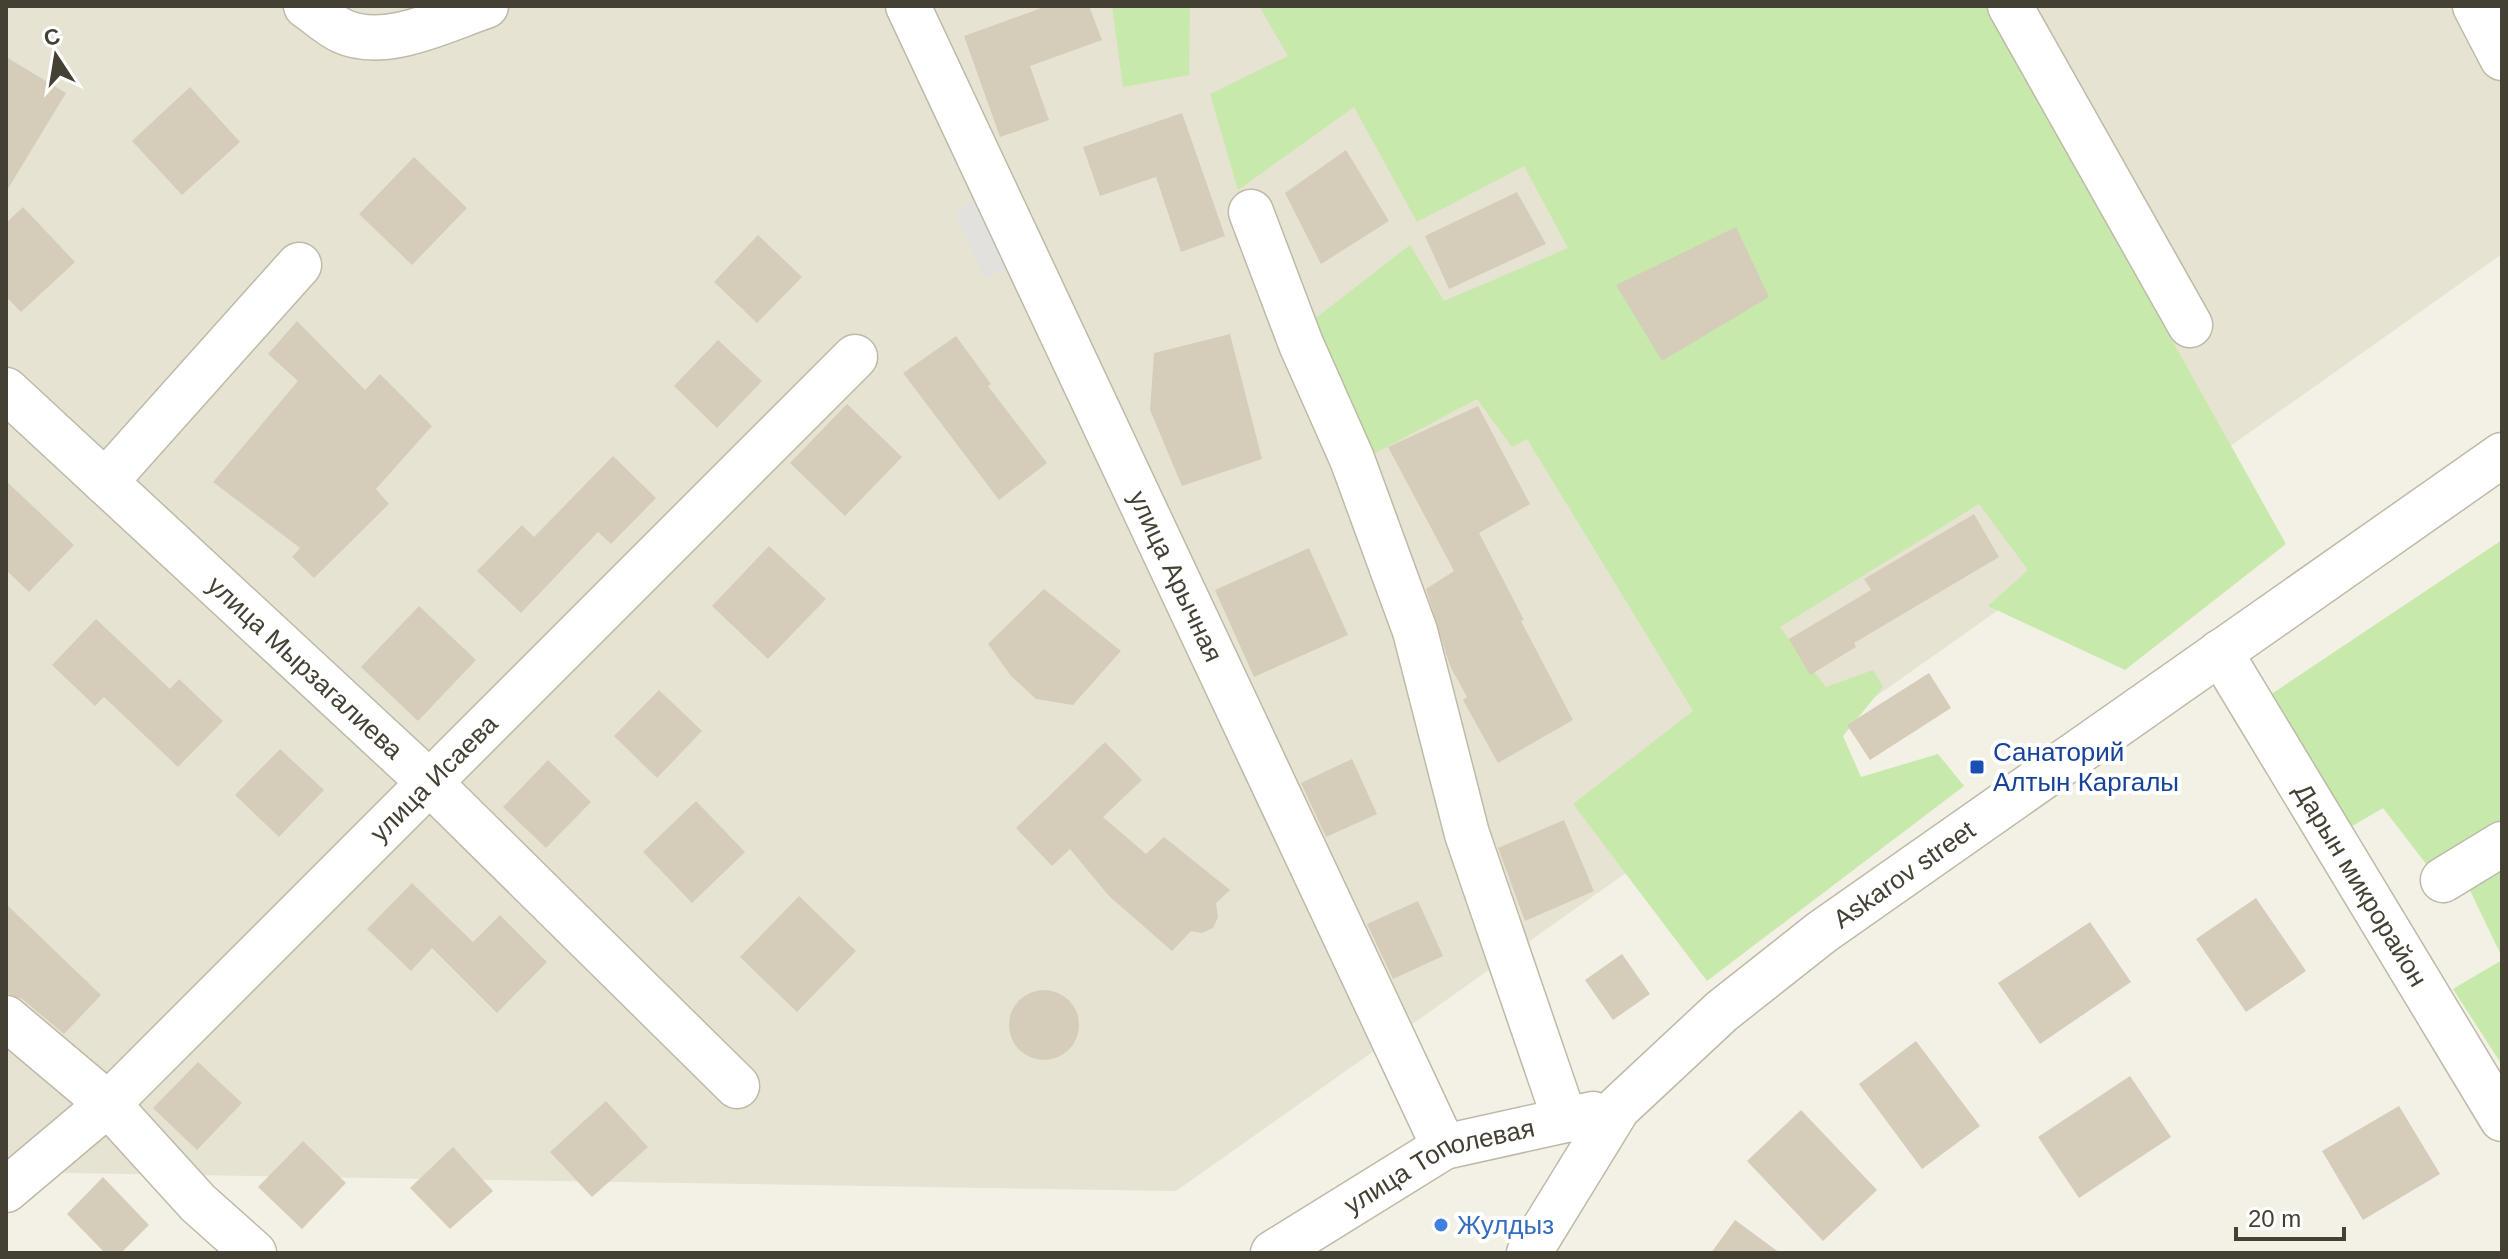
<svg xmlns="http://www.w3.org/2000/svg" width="2508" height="1259" font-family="Arial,sans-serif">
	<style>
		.residential { fill: #e7e3d2 }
		.green { fill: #c7e9ac }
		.parking { fill: #e3e1dd }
		.building { fill: #d5cdba }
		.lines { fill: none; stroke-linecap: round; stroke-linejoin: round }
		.minor-casing { stroke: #bfb9a7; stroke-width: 47 }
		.minor { stroke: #fff; stroke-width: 44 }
		.transit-dot { fill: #1a4fb4; stroke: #fff; stroke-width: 3 }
		.shop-dot { fill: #3f7fe0; stroke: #fff; stroke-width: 3 }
		.labels { text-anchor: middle; stroke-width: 8; stroke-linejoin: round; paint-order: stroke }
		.street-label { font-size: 26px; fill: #454034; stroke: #fff }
		.transit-label { font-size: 26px; fill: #164399; stroke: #fff; text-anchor: start }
		.shop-label { font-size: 26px; fill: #366cbe; stroke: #fff; text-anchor: start }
	</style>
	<rect width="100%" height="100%" fill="#f3f0e5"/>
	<path class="residential" d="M6 6H2502V254L1176 1191 6 1172Z"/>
	<g class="green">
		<path d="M1112 6H1190L1189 75 1123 87Z"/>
		<path d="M1259 6H1985L2286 544 2125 670 1988 606 2028 570 1979 504 1780 627 1826 687 1873 670 1883 687 1843 736 1861 777 1938 754 1964 786 1707 981 1573 804 1693 711 1527 439 1512 447 1477 399 1366 458 1308 324 1410 245 1444 301 1568 248 1524 166 1417 222 1354 107 1238 190 1210 94 1288 56Z"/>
		<path d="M2502 540V831L2433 873 2383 808 2342 832 2261 701Z"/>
		<path d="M2502 862V957L2466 882Z"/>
		<path d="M2502 960V1065L2453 989Z"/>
	</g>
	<path class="parking" d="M979 197 1014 268 984 278 955 213Z"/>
	<g class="building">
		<path d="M1047 6H1089L1102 40 1030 66 1049 120 1000 137 964 36Z"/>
		<path d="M6 57 66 93 6 192Z"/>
		<path d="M190 87 240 142 182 195 132 141Z"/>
		<path d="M1182 113 1225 236 1181 252 1156 177 1100 196 1083 147Z"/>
		<path d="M1346 150 1389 221 1321 264 1285 193Z"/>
		<path d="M414 157 467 208 412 265 359 214Z"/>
		<path d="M1517 192 1546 244 1449 289 1425 236Z"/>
		<path d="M23 207 75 262 21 312 6 297V223Z"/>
		<path d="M1736 227 1769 297 1662 361 1616 285Z"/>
		<path d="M758 235 802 277 757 323 714 282Z"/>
		<path d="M297 321 365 390 380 374 432 426 376 489 389 504 314 578 292 557 300 548 213 482 298 381 268 354Z"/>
		<path d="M1230 334 1262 459 1182 486 1150 410 1154 353Z"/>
		<path d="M956 336 991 384 988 386 1047 463 999 500 903 373Z"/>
		<path d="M718 340 762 381 717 428 674 386Z"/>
		<path d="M847 404 902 457 845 516 790 463Z"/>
		<path d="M1478 406 1530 504 1479 533 1524 620 1521 621 1573 720 1498 763 1463 700 1467 697 1450 666 1426 589 1454 571 1388 447Z"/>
		<path d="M613 456 656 498 611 544 598 532 521 613 477 571 522 525 534 537Z"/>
		<path d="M6 481 74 545 29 592 6 570Z"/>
		<path d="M1974 514 1999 557 1854 643 1856 647 1810 675 1789 639 1871 590 1864 579Z"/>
		<path d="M769 546 826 599 768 659 712 606Z"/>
		<path d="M1309 548 1348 635 1254 677 1215 590Z"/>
		<path d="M1044 589 1121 651 1073 705 1036 699 1011 676 988 644Z"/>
		<path d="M419 606 476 660 418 721 361 667Z"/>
		<path d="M96 619 170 689 179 679 223 721 178 767 104 697 95 706 52 665Z"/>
		<path d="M1929 673 1951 708 1870 760 1847 725Z"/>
		<path d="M659 690 702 731 657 778 614 736Z"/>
		<path d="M1105 742 1142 780 1103 817 1146 854 1164 837 1230 890 1216 903 1218 917 1213 928 1202 933 1191 931 1172 951 1109 896 1070 849 1052 866 1016 828Z"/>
		<path d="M280 749 324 790 279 837 235 795Z"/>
		<path d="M1352 759 1377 814 1326 837 1301 783Z"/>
		<path d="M548 760 591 802 546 848 503 807Z"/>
		<path d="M696 801 745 852 692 903 643 852Z"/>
		<path d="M1564 820 1594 891 1525 921 1498 848Z"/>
		<path d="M412 883 473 942 500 915 547 962 497 1013 432 948 411 971 367 929Z"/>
		<path d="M799 896 856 951 797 1012 740 957Z"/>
		<path d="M2256 898 2306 971 2246 1012 2196 939Z"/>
		<path d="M1418 901 1443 956 1393 979 1367 924Z"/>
		<path d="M6 904 101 995 64 1034 22 999 6 993Z"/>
		<path d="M2090 922 2131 982 2040 1044 1998 983Z"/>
		<path d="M1622 954 1650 994 1613 1020 1585 980Z"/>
		<circle cx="1044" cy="1025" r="35"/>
		<path d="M1916 1041 1980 1126 1922 1169 1859 1084Z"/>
		<path d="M198 1062 242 1103 197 1150 153 1108Z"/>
		<path d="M2130 1076 2171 1137 2079 1198 2038 1137Z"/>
		<path d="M606 1101 648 1147 592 1197 550 1152Z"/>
		<path d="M2399 1106 2440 1174 2363 1220 2322 1151Z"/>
		<path d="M1801 1110 1877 1190 1823 1241 1747 1161Z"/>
		<path d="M303 1141 346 1183 302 1229 258 1187Z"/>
		<path d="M453 1147 493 1191 450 1229 410 1188Z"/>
		<path d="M103 1177 149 1225 121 1253H105L67 1214Z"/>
		<path d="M1735 1220 1780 1253H1711Z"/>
	</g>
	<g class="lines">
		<g class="minor-casing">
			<g id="minor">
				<path d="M306 6C318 14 329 25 342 31 385 51 444 20 486 6"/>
				<path id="s1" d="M908 6 1444 1147"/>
				<path d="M2010 6 2190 325"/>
				<path d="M2475 6 2502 58"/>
				<path d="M1251 212 1301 344 1352 459 1415 631 1467 834 1565 1120"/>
				<path id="s2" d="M6 390 430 783 737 1086"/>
				<path d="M105 482 299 265"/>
				<path id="s3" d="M2220 652 2502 1119"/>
				<path d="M2443 880 2502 844"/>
				<path d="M6 1018 108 1104 198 1203 254 1253"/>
				<path id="s4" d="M6 1190 108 1104 855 357"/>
				<path id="s5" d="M1273 1253 1444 1147 1593 1114"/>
				<path id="s6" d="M1529 1253 1618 1108 1722 1011 1822 932 2502 455"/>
			</g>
		</g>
		<use href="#minor" class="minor"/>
	</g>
	<rect class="transit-dot" x="1969" y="759" width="16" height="16" rx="4"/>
	<circle class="shop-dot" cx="1441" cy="1225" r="8"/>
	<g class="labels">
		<g class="street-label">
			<text dy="9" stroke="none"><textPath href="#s1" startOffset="630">улица Арычная</textPath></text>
			<text dy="9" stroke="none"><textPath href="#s2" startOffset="408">улица Мырзагалиева</textPath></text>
			<text dy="9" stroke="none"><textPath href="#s4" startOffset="594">улица Исаева</textPath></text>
			<text dy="9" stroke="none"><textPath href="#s6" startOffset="540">Askarov street</textPath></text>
			<text dy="9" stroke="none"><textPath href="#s3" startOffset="272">Дарын микрорайон</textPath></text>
			<text dy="9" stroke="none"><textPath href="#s5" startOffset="190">улица Тополевая</textPath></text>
		</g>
		<g class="transit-label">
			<text x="1993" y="761">Санаторий<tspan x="1993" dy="30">Алтын Каргалы</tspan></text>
		</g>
		<g class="shop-label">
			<text x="1457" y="1234">Жулдыз</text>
		</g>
	</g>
	<rect width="2508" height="1259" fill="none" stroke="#454034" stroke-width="16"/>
	<g transform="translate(56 56) rotate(348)" stroke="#ffffff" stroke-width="6" paint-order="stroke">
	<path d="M0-6L14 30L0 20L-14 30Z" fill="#454034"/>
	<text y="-12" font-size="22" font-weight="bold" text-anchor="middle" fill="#454034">С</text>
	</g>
	<path d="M2236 1227v12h108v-12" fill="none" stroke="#454034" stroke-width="4"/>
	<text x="2248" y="1227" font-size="24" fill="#454034" stroke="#ffffff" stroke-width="6" paint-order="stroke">20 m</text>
</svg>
